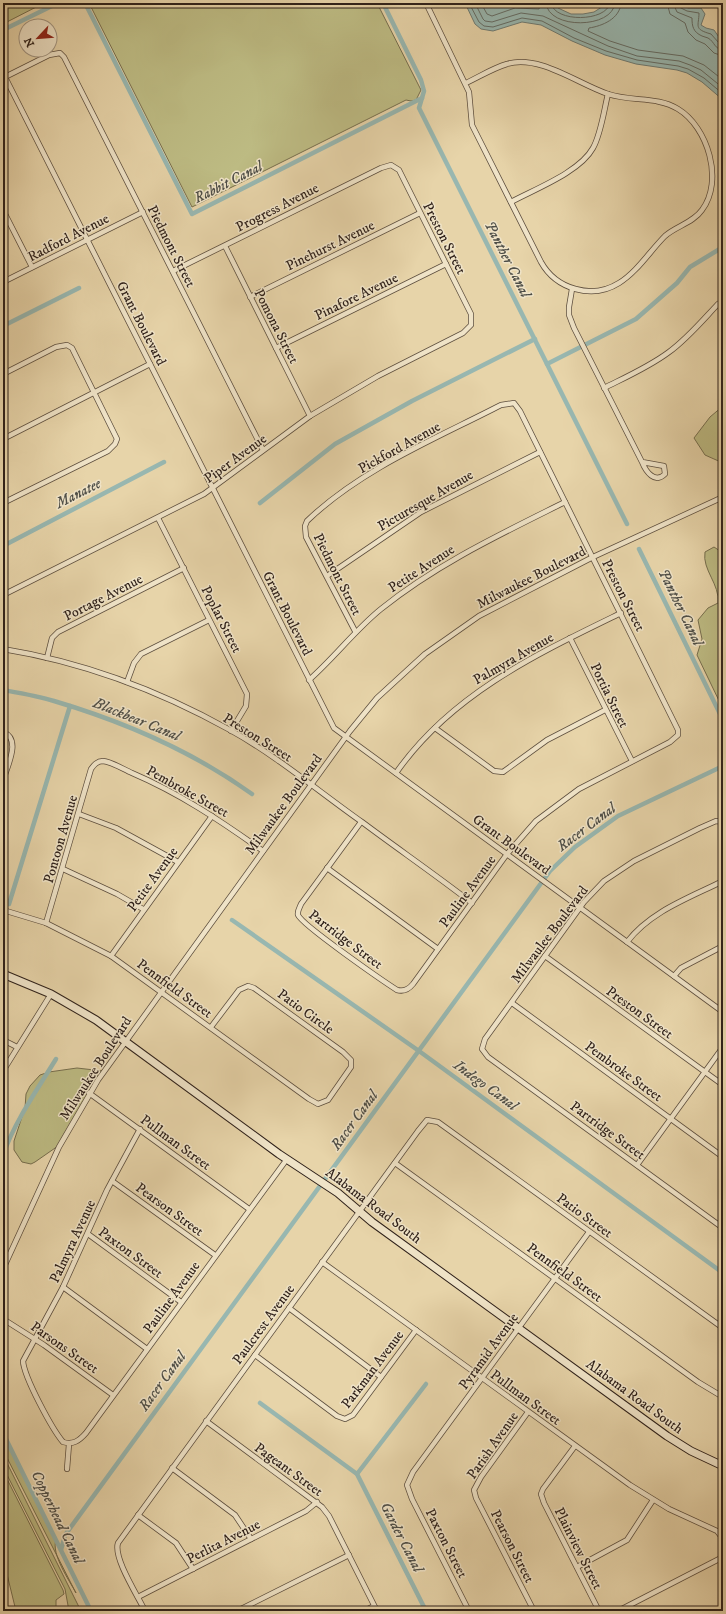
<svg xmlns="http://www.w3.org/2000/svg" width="726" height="1614" font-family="'IM FELL DW Pica',serif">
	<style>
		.green { fill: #bdbb83; stroke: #766e4e }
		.water { fill: #98b7b0; stroke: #6e7b74 }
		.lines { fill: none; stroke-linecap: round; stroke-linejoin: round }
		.shore { stroke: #646c65; stroke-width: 1 }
		.canal { stroke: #98b7b0; stroke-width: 4.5 }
		.street-casing { stroke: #5d4e3e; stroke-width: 6 }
		.secondary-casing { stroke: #2f211a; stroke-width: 9 }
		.street { stroke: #efe3c7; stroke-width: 4.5 }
		.secondary { stroke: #efe3c7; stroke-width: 7 }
		.labels { text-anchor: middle; stroke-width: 3; stroke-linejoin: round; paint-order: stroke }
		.street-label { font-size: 14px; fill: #2f211a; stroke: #efe3c7 }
		.water-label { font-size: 15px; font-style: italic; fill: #4e4e47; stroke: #efe3c7 }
	</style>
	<rect width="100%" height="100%" fill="#e7d4a9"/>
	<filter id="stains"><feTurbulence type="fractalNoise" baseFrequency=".005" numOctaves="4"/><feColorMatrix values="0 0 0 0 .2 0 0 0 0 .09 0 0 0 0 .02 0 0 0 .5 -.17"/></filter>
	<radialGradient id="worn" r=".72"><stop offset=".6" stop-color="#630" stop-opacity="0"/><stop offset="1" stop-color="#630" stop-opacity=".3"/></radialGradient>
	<g class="green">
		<path d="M3,3h41l-41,21z"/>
		<path d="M89,3h288l44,87 -5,10 -5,1 -5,-1 -214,107z"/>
		<path d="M723,406v57l-18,-8 -11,-17 16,-21z"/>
		<path d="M714,547l9,6v156l-26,-54 5,-16 -4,-19 10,-12 10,-5c2,-19 -16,-33 -13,-51z"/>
		<path d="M77,1068l26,3 -45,75 -23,16 -4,2 -9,-2 -8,-12v-9l11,-33 1,-14 4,-8 10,-11 9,-3z"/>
		<path d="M3,1431l53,109c-5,14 13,40 20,53l-73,-143z"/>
		<path d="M3,1455l78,156h-12l-4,-22 -62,-122z"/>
		<path d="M3,1471l60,119 1,4 -8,6v11h-40l-10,-41 -3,-5z"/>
	</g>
	<path class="water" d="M465,3h89l4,5 13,6h12l11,-2 14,-9h72l8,5h13l4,6 -4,11 5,3 8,2 9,13v57l-21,-18 -15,-9 -10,-3 -41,-6 -31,-9 -33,-14 -31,-16 -19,-3 -29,9 -12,-2 -6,-5z"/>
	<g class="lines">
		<g class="shore">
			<path d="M469,3l10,19 5,4 9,1 29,-9 20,3 32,17 32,13 31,9 41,6 10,3 16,9 19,16"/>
			<path d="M475,3l8,16 2,2 7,1 29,-9 22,3 65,30 29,10 42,5 11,4 11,5 22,18"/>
			<path d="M481,3l6,11 5,2 23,-8 24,1 1,-6"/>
			<path d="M546,3c2,27 67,26 69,0"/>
			<path d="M551,3c3,20 56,19 59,0"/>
			<path d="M621,3c-1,16 -19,23 -32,25l-1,3 22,10 28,9 45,6 21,9 19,15"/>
			<path d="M667,3l3,11 15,9 3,9 8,8 9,4 9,9 9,3"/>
			<path d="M673,3l4,9 15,6c0,8 1,14 10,18 2,1 4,1 6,2 7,4 6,11 15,12"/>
			<path d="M678,3l1,4 8,4 12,2c0,13 -6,16 12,21l8,9 4,1"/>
		</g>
		<g class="canal">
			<path d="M85,3l107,211 230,-116"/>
			<path d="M383,3l38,77 3,11 -5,17 208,416"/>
			<path d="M3,30l55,-27"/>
			<path d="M3,326l76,-38"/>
			<path d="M547,364l89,-45 41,-36 13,-16 33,-20"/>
			<path d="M260,503l75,-59 77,-43 123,-62"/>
			<path d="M3,546l161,-84"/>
			<path d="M639,549l84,171"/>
			<path d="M3,690c17,3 35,6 51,11 71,21 138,50 198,93"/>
			<path d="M9,904l61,-198"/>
			<path d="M232,920l187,131 304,222"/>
			<path d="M3,1155c12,-34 34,-65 53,-96"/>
			<path d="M260,1403l97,71 69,137"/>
			<path d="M3,1433l88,178"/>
			<path d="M357,1474l69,-90"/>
			<path d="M61,1550l4,-15 485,-664 25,-24 43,-31 105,-50"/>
		</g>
		<g class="street-casing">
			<g id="street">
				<path d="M426,3l43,89 3,33 3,6 66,131c15,27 51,38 78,21 18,-11 31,-32 46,-47 11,-10 28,-13 37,-26 22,-29 6,-83 -24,-101 -21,-13 -46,-7 -70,-15 -30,-10 -69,-40 -101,-30 -14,4 -28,13 -41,19"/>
				<path d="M5,77l329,651 389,284"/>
				<path d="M3,78l46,-23 11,-2 4,4 199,393"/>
				<path d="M511,202c24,-13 69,-30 82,-54 8,-14 11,-38 15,-54"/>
				<path d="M3,210l29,57"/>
				<path d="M225,246l85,170"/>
				<path d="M3,282l140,-70"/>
				<path d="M572,289l-3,18v8l5,13 68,134 22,4 1,8c-10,10 -19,-2 -23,-12"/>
				<path d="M250,297l170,-84"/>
				<path d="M276,348l170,-84"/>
				<path d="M3,374l53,-27 11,-2 5,3 45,91 -2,5 -7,7 -105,52"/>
				<path d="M604,388c22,-11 45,-21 65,-36 18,-13 33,-31 49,-48l5,-3"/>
				<path d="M3,439l147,-75"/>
				<path d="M158,518l89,176 -1,12 -15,25"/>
				<path d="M327,576l94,-64 119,-60"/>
				<path d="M3,595l201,-101 106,-78 68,-40 85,-43 8,-8v-11l-72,-144 -8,-5 -10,3 -208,103"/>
				<path d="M355,631l-49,-94 -1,-11 2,-5c54,-52 128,-82 194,-116l13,-2 6,8 158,319v5l-8,7 -91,47 -43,32 -29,33 -94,130c-4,5 -9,8 -16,6 -14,-9 -95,-65 -99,-75 -1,-4 2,-8 3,-11l60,-82"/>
				<path d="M570,638l62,123"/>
				<path d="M3,649c80,13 157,42 227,81 47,26 88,61 132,92 36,27 74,53 110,81"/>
				<path d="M47,658l5,-20 6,-6 126,-64"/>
				<path d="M309,680c26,-23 46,-50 72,-71 56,-45 120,-75 184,-107"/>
				<path d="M127,682l7,-19 7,-9 68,-34"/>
				<path d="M435,728l59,43 9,1 44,-32 58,-30"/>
				<path d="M3,732c19,7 4,34 0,49"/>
				<path d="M396,773c55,-79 141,-119 225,-160"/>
				<path d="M79,814l37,14 62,34"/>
				<path d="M723,822l-7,-1 -16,7 -66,33 -30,20 -20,21 -99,137 -3,10 6,8 235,171"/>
				<path d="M327,868l111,81"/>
				<path d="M63,869l54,25 26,15"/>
				<path d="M3,910l43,13 65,33 198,143 9,5 10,-4 23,-33v-7l-8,-8 -89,-64 -6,-2 -9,4 -28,37"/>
				<path d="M46,923l45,-154c3,-4 6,-8 12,-8 9,1 20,8 29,12 47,20 89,48 131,78"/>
				<path d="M627,942c24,-31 62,-44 96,-61"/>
				<path d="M111,956l101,-140"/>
				<path d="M545,956l178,129"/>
				<path d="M674,976l7,-8 42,-22"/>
				<path d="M512,1003l211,154"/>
				<path d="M3,1040l14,7"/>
				<path d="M3,1071l48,-77"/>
				<path d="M89,1093l160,116"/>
				<path d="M140,1129l-33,61 -44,97 -40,74c1,16 29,68 40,81 10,3 16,-1 23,-9l201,-274"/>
				<path d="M395,1163l303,219 25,15"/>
				<path d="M637,1165l86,-118"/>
				<path d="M112,1181l103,74"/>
				<path d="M88,1234l93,68"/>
				<path d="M322,1262l308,223 39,24 48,22 6,8"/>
				<path d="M3,1269l56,-122 39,-67 213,-295 39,-54 27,-33 48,-44 54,-38 114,-59 130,-60"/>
				<path d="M63,1287l84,62"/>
				<path d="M289,1308l92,69"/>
				<path d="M3,1319l41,26 69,50"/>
				<path d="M255,1355l82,61 8,3 8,-4 63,-85"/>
				<path d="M528,1412l-47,65 -7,13 2,8 58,113"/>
				<path d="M206,1421l116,86 7,9 48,95"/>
				<path d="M575,1446l-32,43 -2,5 3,9 55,108"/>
				<path d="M172,1468l63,47 16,24"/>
				<path d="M67,1469l2,-25"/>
				<path d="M138,1515l38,28 17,26"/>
				<path d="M577,1567l50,-27 26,-40"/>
				<path d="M138,1597l168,-86 11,-9"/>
				<path d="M145,1611c-7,-15 -32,-53 -27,-68l300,-412 9,-11 11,2 285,206"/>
				<path d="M237,1611l112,-56"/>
				<path d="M364,1611l10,-5"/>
				<path d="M469,1611l-57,-112 -5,-14 6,-13 176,-240"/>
				<path d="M618,1611l105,-54"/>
			</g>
		</g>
		<g class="secondary-casing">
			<path id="secondary" d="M3,974l48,20 45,26 183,134 59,39 34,29 295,214 24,15 32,15"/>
		</g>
		<use href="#street" class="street"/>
		<use href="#secondary" class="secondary"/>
	</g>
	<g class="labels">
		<g class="street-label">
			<text transform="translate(277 207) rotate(-27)" y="5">Progress Avenue</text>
			<text transform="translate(68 237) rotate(-27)" y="5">Radford Avenue</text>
			<text transform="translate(445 238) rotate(63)" y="5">Preston Street</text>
			<text transform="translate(330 245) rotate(-26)" y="5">Pinehurst Avenue</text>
			<text transform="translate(172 246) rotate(63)" y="5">Piedmont Street</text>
			<text transform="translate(356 296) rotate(-26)" y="5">Pinafore Avenue</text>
			<text transform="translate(142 323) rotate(63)" y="5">Grant Boulevard</text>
			<text transform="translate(277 326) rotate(63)" y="5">Pomona Street</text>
			<text transform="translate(399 447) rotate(-29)" y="5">Pickford Avenue</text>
			<text transform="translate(235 458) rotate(-36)" y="5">Piper Avenue</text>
			<text transform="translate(425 500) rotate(-30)" y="5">Picturesque Avenue</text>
			<text transform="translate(421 568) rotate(-33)" y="5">Petite Avenue</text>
			<text transform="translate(338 574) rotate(63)" y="5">Piedmont Street</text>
			<text transform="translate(531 577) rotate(-27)" y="5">Milwaukee Boulevard</text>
			<text transform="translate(624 595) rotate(63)" y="5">Preston Street</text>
			<text transform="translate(103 597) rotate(-27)" y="5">Portage Avenue</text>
			<text transform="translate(288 613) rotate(63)" y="5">Grant Boulevard</text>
			<text transform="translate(222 619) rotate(63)" y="5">Poplar Street</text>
			<text transform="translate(513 658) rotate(-30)" y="5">Palmyra Avenue</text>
			<text transform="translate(610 695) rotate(64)" y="5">Portia Street</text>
			<text transform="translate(258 737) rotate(32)" y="5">Preston Street</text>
			<text transform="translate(188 791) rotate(29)" y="5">Pembroke Street</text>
			<text transform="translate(283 804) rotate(-54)" y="5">Milwaukee Boulevard</text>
			<text transform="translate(60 839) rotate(-74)" y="5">Pontoon Avenue</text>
			<text transform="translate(512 844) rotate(36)" y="5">Grant Boulevard</text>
			<text transform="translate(152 879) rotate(-54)" y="5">Petite Avenue</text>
			<text transform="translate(467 891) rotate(-54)" y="5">Pauline Avenue</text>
			<text transform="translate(549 934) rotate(-53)" y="5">Milwaulee Boulevard</text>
			<text transform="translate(346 939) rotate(37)" y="5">Partridge Street</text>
			<text transform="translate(175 988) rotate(36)" y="5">Pennfield Street</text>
			<text transform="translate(306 1011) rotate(36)" y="5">Patio Circle</text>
			<text transform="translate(640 1012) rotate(36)" y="5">Preston Street</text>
			<text transform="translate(95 1068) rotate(-57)" y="5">Milwaukee Boulevard</text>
			<text transform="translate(624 1071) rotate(36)" y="5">Pembroke Street</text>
			<text transform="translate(608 1130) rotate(36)" y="5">Partridge Street</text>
			<text transform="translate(176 1142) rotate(36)" y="5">Pullman Street</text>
			<text transform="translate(374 1205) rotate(37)" y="5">Alabama Road South</text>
			<text transform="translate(170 1209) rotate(36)" y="5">Pearson Street</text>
			<text transform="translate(585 1215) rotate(36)" y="5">Patio Street</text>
			<text transform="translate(72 1241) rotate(-65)" y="5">Palmyra Avenue</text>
			<text transform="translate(131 1252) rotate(36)" y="5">Paxton Street</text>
			<text transform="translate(565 1272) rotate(36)" y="5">Pennfield Street</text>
			<text transform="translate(171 1297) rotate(-54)" y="5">Pauline Avenue</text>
			<text transform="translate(263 1324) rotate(-54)" y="5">Paulcrest Avenue</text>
			<text transform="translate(65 1347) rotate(35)" y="5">Parsons Street</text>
			<text transform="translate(488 1351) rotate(-54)" y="5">Pyramid Avenue</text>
			<text transform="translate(372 1369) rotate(-53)" y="5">Parkman Avenue</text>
			<text transform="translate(635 1396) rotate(36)" y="5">Alabama Road South</text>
			<text transform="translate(526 1397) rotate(36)" y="5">Pullman Street</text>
			<text transform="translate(492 1445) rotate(-55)" y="5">Parish Avenue</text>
			<text transform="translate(289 1469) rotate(36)" y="5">Pageant Street</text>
			<text transform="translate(223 1541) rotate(-27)" y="5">Perlita Avenue</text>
			<text transform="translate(447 1543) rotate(63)" y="5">Paxton Street</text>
			<text transform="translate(513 1546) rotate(63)" y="5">Pearson Street</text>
			<text transform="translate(579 1548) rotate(63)" y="5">Plainview Street</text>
		</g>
		<g class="water-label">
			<text transform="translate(228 182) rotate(-27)" y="5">Rabbit Canal</text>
			<text transform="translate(508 259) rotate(63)" y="5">Panther Canal</text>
			<text transform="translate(78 493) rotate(-27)" y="5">Manatee</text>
			<text transform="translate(681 607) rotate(64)" y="5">Panther Canal</text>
			<text transform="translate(137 719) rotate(22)" y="5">Blackbear Canal</text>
			<text transform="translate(586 827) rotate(-37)" y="5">Racer Canal</text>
			<text transform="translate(486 1085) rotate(36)" y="5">Indego Canal</text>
			<text transform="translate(354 1120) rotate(-54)" y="5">Racer Canal</text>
			<text transform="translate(162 1381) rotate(-54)" y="5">Racer Canal</text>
			<text transform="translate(58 1517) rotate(64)" y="5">Copperhead Canal</text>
			<text transform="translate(402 1537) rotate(63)" y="5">Garder Canal</text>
		</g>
	</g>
	<rect width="726" height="1614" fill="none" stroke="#e7d4a9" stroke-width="16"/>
	<rect x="4" y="4" width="718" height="1606" fill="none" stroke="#2f211a" stroke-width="2"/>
	<rect x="8" y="8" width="710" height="1598" fill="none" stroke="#2f211a"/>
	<g transform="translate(38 38) rotate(244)"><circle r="19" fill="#efe3c7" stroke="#a29582"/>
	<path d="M0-3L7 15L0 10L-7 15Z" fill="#8f2418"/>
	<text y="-6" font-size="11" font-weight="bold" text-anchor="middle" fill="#2f211a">N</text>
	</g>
	<rect width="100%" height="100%" filter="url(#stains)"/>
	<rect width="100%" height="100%" fill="url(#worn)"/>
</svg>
